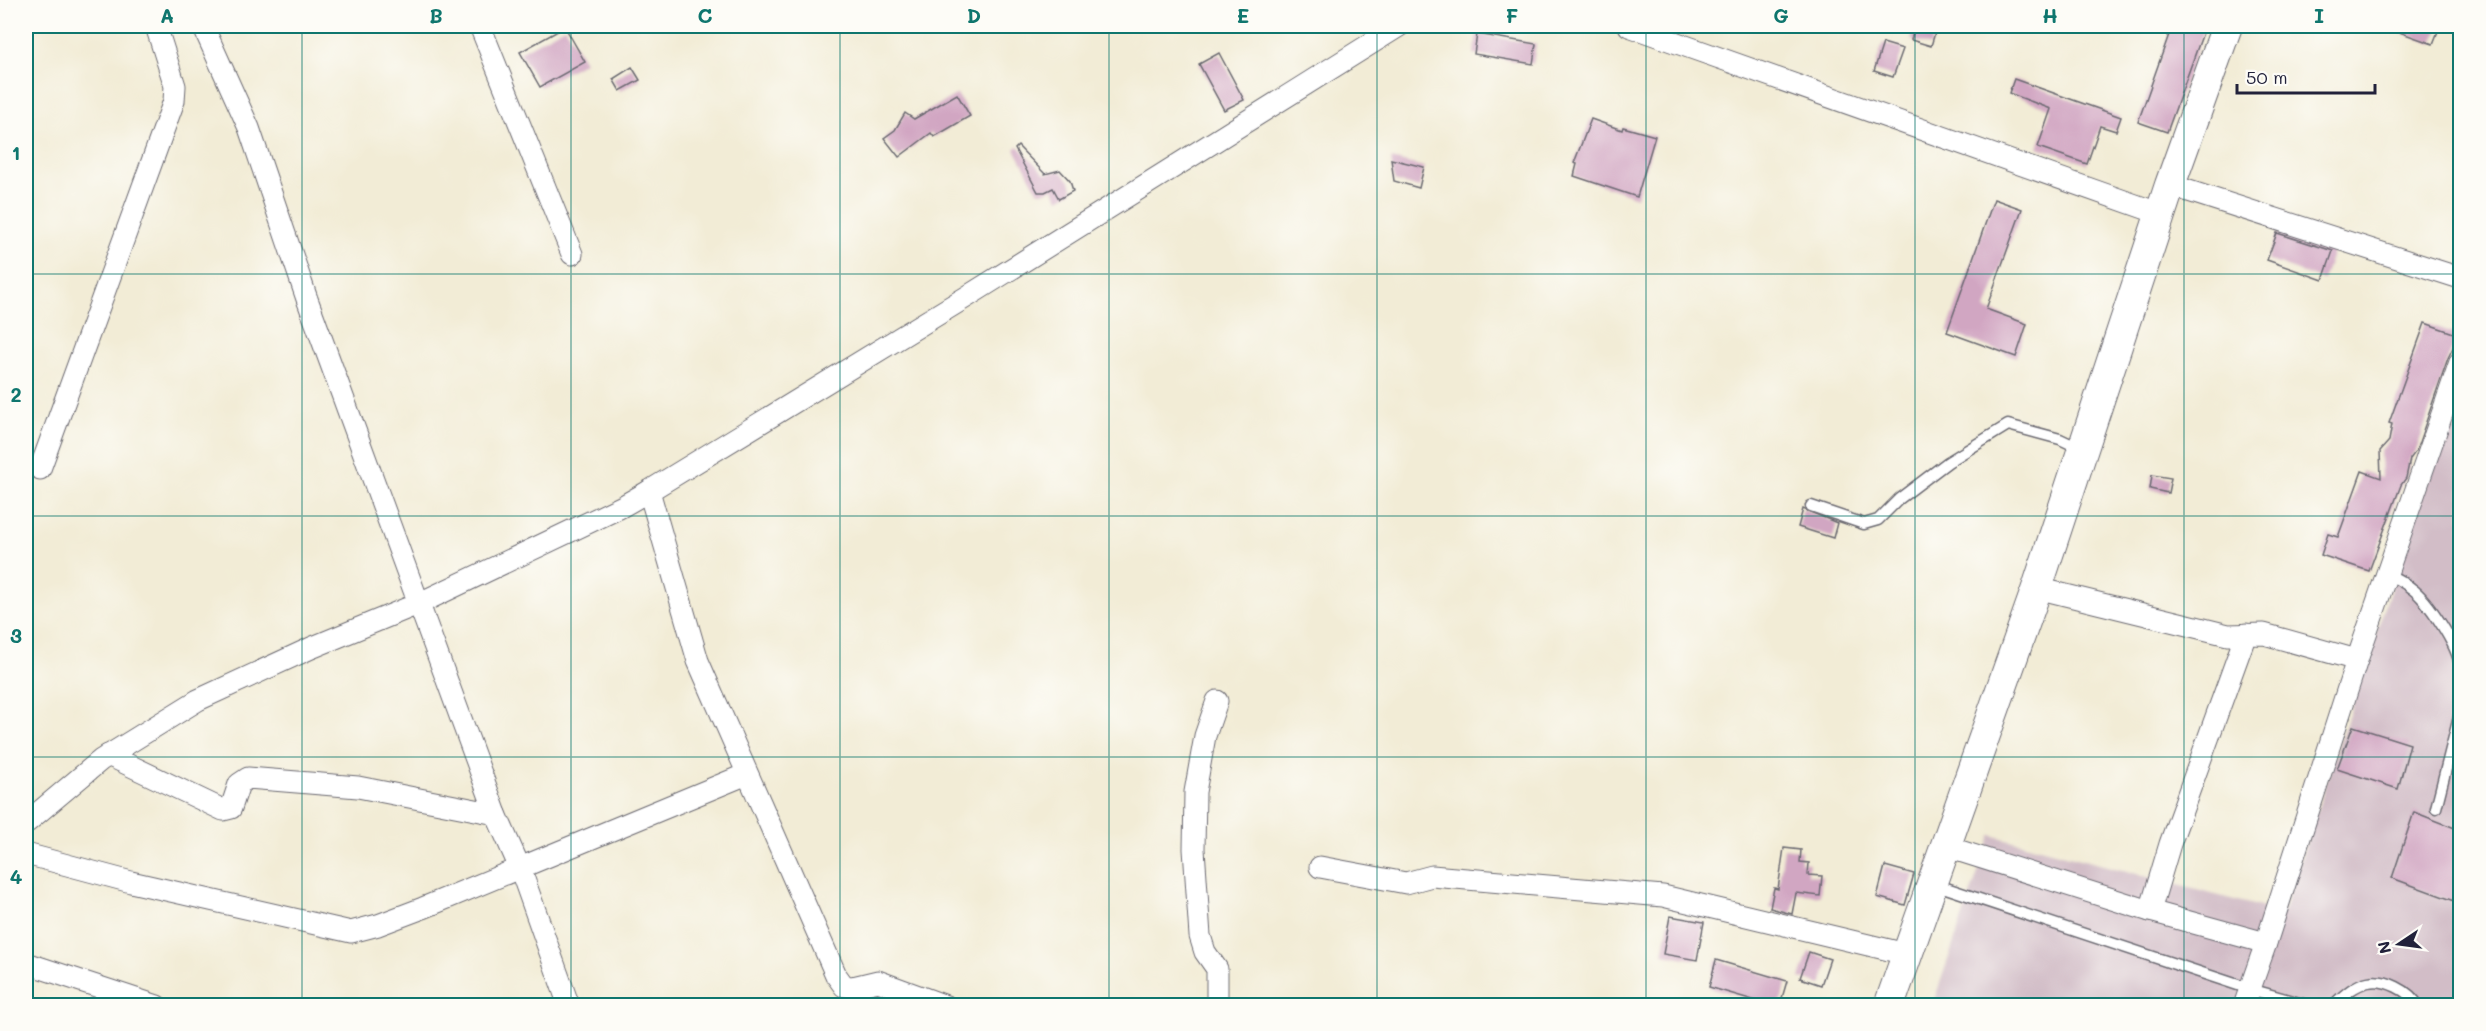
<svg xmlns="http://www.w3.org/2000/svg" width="2486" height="1031" font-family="Mali,sans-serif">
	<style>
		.industrial { fill: #d2bdc7 }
		.building { fill: #d1a6c2 }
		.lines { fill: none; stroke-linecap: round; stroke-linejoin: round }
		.service-casing { stroke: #6b6971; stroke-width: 13 }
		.minor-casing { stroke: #6b6971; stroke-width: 23 }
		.secondary-casing { stroke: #6b6971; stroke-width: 32 }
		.service { stroke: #fff; stroke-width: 10 }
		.minor { stroke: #fff; stroke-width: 21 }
		.secondary { stroke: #fff; stroke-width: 30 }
		.grid { fill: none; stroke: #0f766e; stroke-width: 1.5; stroke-opacity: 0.55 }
		.neatline { fill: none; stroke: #0f766e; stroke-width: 2 }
		.grid-label { font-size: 20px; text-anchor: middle; font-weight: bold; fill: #0f766e }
	</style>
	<rect width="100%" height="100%" fill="#fdfcf7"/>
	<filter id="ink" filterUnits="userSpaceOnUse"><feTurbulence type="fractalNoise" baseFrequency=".0167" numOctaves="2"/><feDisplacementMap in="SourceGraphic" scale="12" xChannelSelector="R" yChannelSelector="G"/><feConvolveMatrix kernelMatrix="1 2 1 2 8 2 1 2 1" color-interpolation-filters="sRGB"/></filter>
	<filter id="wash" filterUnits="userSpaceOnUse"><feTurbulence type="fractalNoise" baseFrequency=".008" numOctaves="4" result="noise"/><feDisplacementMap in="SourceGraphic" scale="24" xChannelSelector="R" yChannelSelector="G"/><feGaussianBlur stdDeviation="1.35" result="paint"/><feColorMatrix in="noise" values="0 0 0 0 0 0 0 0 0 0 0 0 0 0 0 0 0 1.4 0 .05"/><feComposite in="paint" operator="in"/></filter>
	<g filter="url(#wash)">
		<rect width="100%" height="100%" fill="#f2ecd6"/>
		<path class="industrial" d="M2460,381v624l-528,1 59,-171 292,78z"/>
		<g id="blocks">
			<g class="building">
				<path d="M1915,26h22l-6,20 -20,-6z"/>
				<path d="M2172,26h19l13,4 -37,102 -29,-10z"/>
				<path d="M2388,26h52l-7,18 -45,-16z"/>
				<path d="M565,27l20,35 -45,25 -20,-35z"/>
				<path d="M1477,34l59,10 -3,20 -59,-10z"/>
				<path d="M1883,43l20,6 -10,28 -19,-6z"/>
				<path d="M1219,53l25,47 -20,10 -25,-46z"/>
				<path d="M632,67l8,13 -20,11 -7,-12z"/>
				<path d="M2014,79l107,38 -5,14 -16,-5 -13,38 -49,-17 13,-38 -42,-16z"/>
				<path d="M957,94l13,22 -36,21 -3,-4 -32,24 -15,-19 11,-8 10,-17 9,6z"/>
				<path d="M1591,119l31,11 1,-3 32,9 -18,61 -63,-21 3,-12 -3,-1z"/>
				<path d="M1018,146l27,28 15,-4 10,11 3,10 -14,8 -6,-11 -8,4h-7l-23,-43z"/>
				<path d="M1391,159l33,8 -5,21 -25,-7z"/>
				<path d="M1994,199l28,10 -36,100 41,15 -11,33 -69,-25z"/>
				<path d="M2277,233l56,18 -10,29 -56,-20z"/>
				<path d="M2425,323l34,12 -11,23 -32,93 -6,8 -4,19 -5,7 -32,86 -48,-16 7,-21 10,3 24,-66 19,7 -1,-27 9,-10 3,-17 -3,-1z"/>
				<path d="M2152,475l19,3 -3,15 -18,-4z"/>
				<path d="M1803,509l34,14 -4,15 -35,-11z"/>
				<path d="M2353,726l57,18 -12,45 -61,-20z"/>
				<path d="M2414,812l46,18v73l-68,-25z"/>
				<path d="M1784,848l17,2 -1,12 9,1 -1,12 14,1 -2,20 -24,-3 -4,21 -22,-6 4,-20 4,1z"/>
				<path d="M1885,866l29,8 -9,31 -28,-8z"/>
				<path d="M1670,916l34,6 -7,38 -34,-6z"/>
				<path d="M1809,952l21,7 -9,26 -21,-7z"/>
				<path d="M1716,960l71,21 -7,24h-10l-61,-18z"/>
			</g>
		</g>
	</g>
	<g filter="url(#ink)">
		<use href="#blocks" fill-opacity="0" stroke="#6b6971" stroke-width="1.5"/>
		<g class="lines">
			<g class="service-casing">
				<g id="service">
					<path d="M1811,506l53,18 14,-4 21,-21 49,-37 60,-37 52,14 21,10"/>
					<path d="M2387,574c8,4 17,8 24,14 17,12 47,58 49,78"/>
					<path d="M2436,808l24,-95"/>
					<path d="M1934,884l316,105 60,17"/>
					<path d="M2332,1006c11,-10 22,-21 36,-24 17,-4 42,9 50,24"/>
				</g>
			</g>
			<g class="minor-casing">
				<g id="minor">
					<path d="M203,26l46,102 58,171 189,515 24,54 49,138"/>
					<path d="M480,26l92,228"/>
					<path d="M1629,26l532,188"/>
					<path d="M2170,185l290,93"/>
					<path d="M40,469l134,-368 1,-15 -19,-60"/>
					<path d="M649,491l319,-195 431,-270"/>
					<path d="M2037,588l191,47 36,-1 93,26"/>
					<path d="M1217,701l-12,35 -10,56 -1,57 6,87 5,16 12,17v37"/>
					<path d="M108,755l115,55 8,-2 8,-24 9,-6 110,9 138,27"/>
					<path d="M26,823l75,-63 97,-60 113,-52 109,-45 201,-96 28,-16 49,170 138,314 8,11 9,1 25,-6 68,25"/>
					<path d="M1944,846l206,65 116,32 91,-283 103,-298"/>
					<path d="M26,854l105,28 220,50 27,-7 45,-17 324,-134"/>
					<path d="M1320,867l86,16 26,-7 231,20 243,58"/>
					<path d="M2150,911l20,-67 76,-210"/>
					<path d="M26,963l131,43"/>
					<path d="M2244,1006l22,-63"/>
				</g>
			</g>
			<g class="secondary-casing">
				<path id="secondary" d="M1889,1006l148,-418 133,-403 57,-159"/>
			</g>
			<use href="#service" class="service"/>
			<use href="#minor" class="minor"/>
			<use href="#secondary" class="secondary"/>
		</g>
	</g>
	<path class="grid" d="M302,26v980M571,26v980M840,26v980M1109,26v980M1377,26v980M1646,26v980M1915,26v980M2184,26v980M26,274h2434M26,516h2434M26,757h2434"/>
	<rect width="2486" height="1031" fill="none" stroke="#fdfcf7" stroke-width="66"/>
	<g transform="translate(2399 944) rotate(257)" stroke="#fdfcf7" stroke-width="4.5" paint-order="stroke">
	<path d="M0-4.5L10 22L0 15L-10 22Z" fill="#22223b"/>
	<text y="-9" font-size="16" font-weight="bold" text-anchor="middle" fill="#22223b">N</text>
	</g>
	<path d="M2237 84v9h138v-9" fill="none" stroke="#22223b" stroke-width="3"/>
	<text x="2246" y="84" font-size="18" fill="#22223b" stroke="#fdfcf7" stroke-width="4.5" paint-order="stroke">50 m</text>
	<rect x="33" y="33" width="2420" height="965" class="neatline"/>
	<g class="grid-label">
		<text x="167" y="23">A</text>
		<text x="436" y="23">B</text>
		<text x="705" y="23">C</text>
		<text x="974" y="23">D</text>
		<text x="1243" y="23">E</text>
		<text x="1512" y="23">F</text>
		<text x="1781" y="23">G</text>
		<text x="2050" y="23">H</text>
		<text x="2319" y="23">I</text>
		<text x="16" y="160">1</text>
		<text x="16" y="402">2</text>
		<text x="16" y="643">3</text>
		<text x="16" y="884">4</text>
	</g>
</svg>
